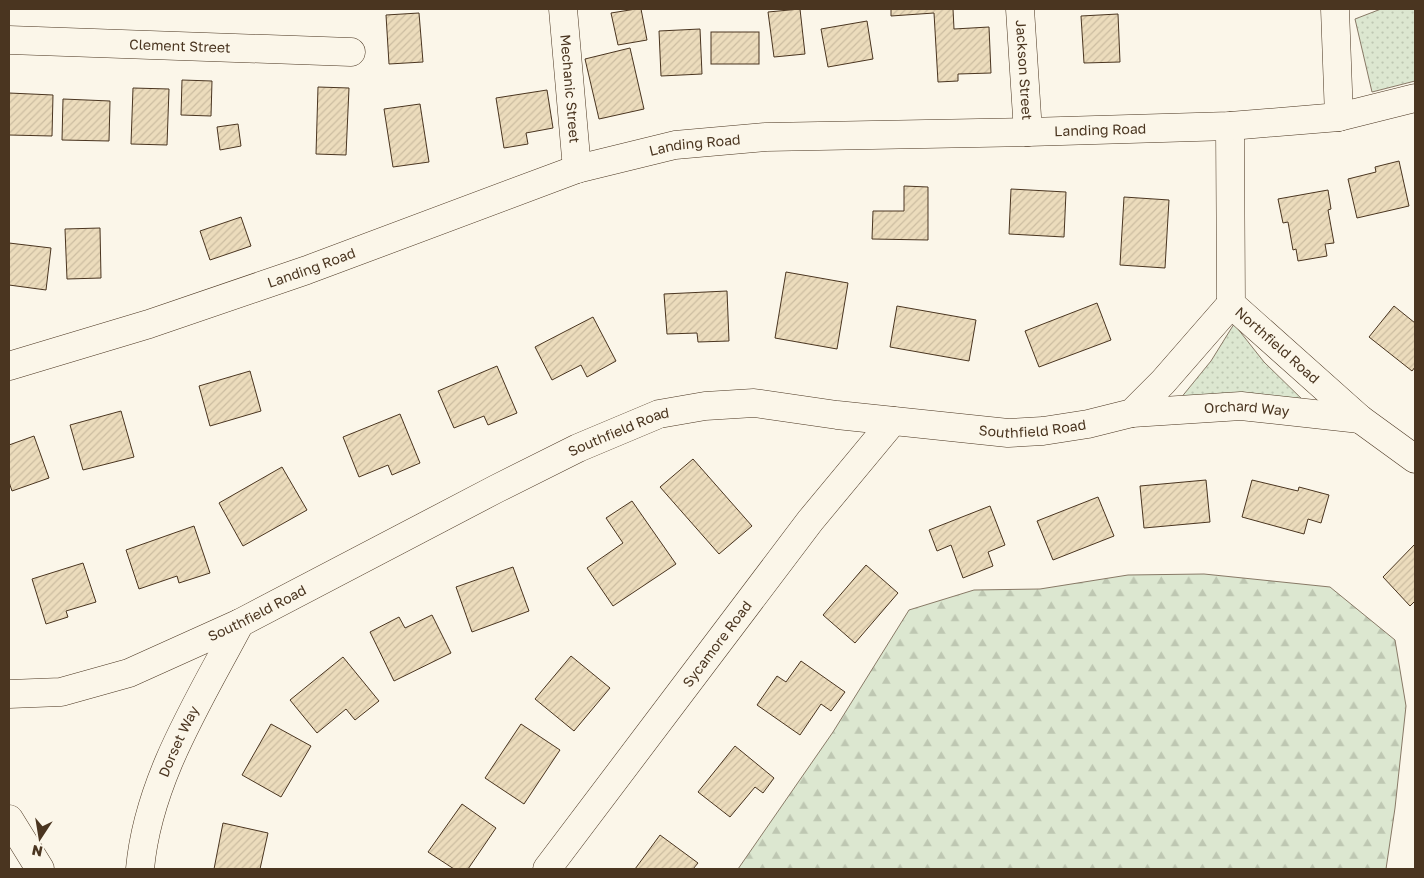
<svg xmlns="http://www.w3.org/2000/svg" width="1424" height="878" font-family="'Golos Text',sans-serif">
	<style>
		.green { fill: url(#green-dots); stroke: #887966 }
		.forest { fill: url(#forest-firs); stroke: #887966 }
		.building { fill: url(#building-hatch); stroke: #4a3520 }
		.lines { fill: none; stroke-linecap: round; stroke-linejoin: round }
		.minor-casing { stroke: #4a3520; stroke-width: 29 }
		.minor { stroke: #fbf6e9; stroke-width: 28 }
		.labels { text-anchor: middle; stroke-width: 4; stroke-linejoin: round; paint-order: stroke }
		.street-label { font-size: 14px; fill: #4a3520; stroke: #fbf6e9 }
	</style>
	<defs>
		<pattern id="green-dots" width="8" height="8" patternUnits="userSpaceOnUse" patternTransform="scale(1.25)"><rect width="8" height="8" fill="#dce7d0"/><path d="M2 2h.1M6 6h.1" fill="none" stroke="#bec7b2" stroke-width="1.8" stroke-linecap="round"/></pattern>
		<pattern id="forest-firs" width="22" height="20" patternUnits="userSpaceOnUse" patternTransform="scale(1.25)"><rect width="22" height="20" fill="#dce7d0"/><path d="M5 1l3.5 6h-7zM16 11l3.5 6h-7z" fill="#bec7b2"/></pattern>
		<pattern id="building-hatch" width="6" height="6" patternUnits="userSpaceOnUse" patternTransform="scale(1.25)"><rect width="6" height="6" fill="#ecdcbc"/><path d="M-1 1l2-2M0 6l6-6M5 7l2-2" fill="none" stroke="#ccbda1"/></pattern>
	</defs>
	<rect width="100%" height="100%" fill="#fbf6e9"/>
	<g class="green">
		<path d="M1381,9h34v72l-43,11 -17,-73z"/>
		<path d="M1234,324l30,38 42,41 -126,-4 31,-38z"/>
	</g>
	<path class="forest" d="M1204,574l126,13 65,53 11,66 -11,102 -9,61h-648l95,-137 76,-122 65,-20 66,-1 88,-14z"/>
	<g class="building">
		<path d="M636,9h5l6,31 -29,5 -7,-32z"/>
		<path d="M800,9l5,45 -31,3 -6,-45z"/>
		<path d="M891,9h62l1,20 35,-2 2,46 -33,1v7l-20,1 -4,-69 -43,3z"/>
		<path d="M419,13l4,49 -34,2 -3,-49z"/>
		<path d="M1118,14l2,48 -36,1 -3,-47z"/>
		<path d="M867,21l6,38 -45,8 -7,-38z"/>
		<path d="M700,29l2,45 -41,2 -2,-45z"/>
		<rect x="711" y="32" width="48" height="32"/>
		<path d="M630,48l14,61 -45,10 -14,-60z"/>
		<path d="M182,80l30,1 -1,35 -30,-1z"/>
		<path d="M318,87l31,1 -3,67 -30,-1z"/>
		<path d="M133,88l36,1 -2,56 -36,-1z"/>
		<path d="M547,90l6,38 -27,5 2,11 -24,4 -8,-50z"/>
		<path d="M9,93l44,2 -1,41 -43,-1z"/>
		<path d="M63,99l47,2 -1,40 -47,-1z"/>
		<path d="M420,104l9,58 -36,5 -9,-58z"/>
		<path d="M238,124l3,22 -21,4 -3,-23z"/>
		<path d="M1399,161l10,45 -52,12 -9,-39 28,-7 -1,-5z"/>
		<path d="M904,186l24,1v53l-56,-1 1,-28h31z"/>
		<path d="M1011,189l55,3 -2,45 -55,-3z"/>
		<path d="M1328,190l3,19 -3,1 6,33 -9,1 2,12 -29,5 -2,-12 -3,1 -5,-28 -5,1 -5,-24z"/>
		<path d="M1124,197l45,3 -4,68 -45,-3z"/>
		<path d="M241,217l10,29 -41,14 -10,-29z"/>
		<path d="M100,228l1,50 -34,1 -2,-50z"/>
		<path d="M9,243l42,5 -5,42 -37,-5z"/>
		<path d="M786,272l62,11 -11,66 -62,-11z"/>
		<path d="M727,291l2,50 -31,1 -1,-9 -30,1 -3,-40z"/>
		<path d="M1097,303l14,37 -72,27 -14,-36z"/>
		<path d="M897,306l79,14 -7,41 -79,-14z"/>
		<path d="M1394,306l21,17v44l-3,4 -43,-34z"/>
		<path d="M593,317l23,44 -29,16 -6,-12 -29,15 -17,-33z"/>
		<path d="M497,366l20,47 -29,12 -4,-9 -30,12 -16,-37z"/>
		<path d="M250,371l11,40 -51,15 -11,-40z"/>
		<path d="M121,411l13,46 -51,13 -13,-45z"/>
		<path d="M400,414l20,49 -28,12 -4,-10 -29,12 -16,-40z"/>
		<path d="M34,436l15,42 -37,13 -3,-9v-37z"/>
		<path d="M693,459l59,67 -33,28 -59,-67z"/>
		<path d="M282,467l25,43 -64,36 -24,-43z"/>
		<path d="M1206,480l4,42 -66,6 -4,-42z"/>
		<path d="M1252,480l46,11 1,-4 30,8 -8,28 -13,-4 -4,15 -62,-17z"/>
		<path d="M1098,497l16,39 -61,24 -16,-39z"/>
		<path d="M632,501l44,63 -63,42 -26,-38 36,-25 -17,-25z"/>
		<path d="M990,506l15,39 -17,7 5,14 -30,12 -12,-33 -14,6 -8,-21z"/>
		<path d="M194,526l16,47 -31,10 -2,-7 -38,13 -13,-39z"/>
		<path d="M1415,544v57l-5,5 -27,-29z"/>
		<path d="M83,563l13,39 -30,9 2,6 -22,7 -14,-45z"/>
		<path d="M866,565l32,28 -43,50 -32,-28z"/>
		<path d="M513,567l16,44 -57,21 -16,-45z"/>
		<path d="M432,615l19,38 -57,28 -24,-49 29,-15 6,11z"/>
		<path d="M571,656l39,32 -36,43 -39,-32z"/>
		<path d="M343,657l36,44 -24,19 -9,-11 -29,24 -27,-33z"/>
		<path d="M801,661l44,31 -14,19 -10,-7 -21,31 -43,-30 20,-29 9,6z"/>
		<path d="M271,724l40,22 -30,51 -39,-22z"/>
		<path d="M521,724l39,26 -36,54 -39,-26z"/>
		<path d="M735,746l39,32 -11,15 -8,-6 -25,30 -32,-25z"/>
		<path d="M462,804l34,24 -28,41h-14l-26,-17z"/>
		<path d="M223,823l45,10 -8,36h-46z"/>
		<path d="M660,835l38,28 -5,6h-58z"/>
	</g>
	<g class="lines">
		<g class="minor-casing">
			<g id="minor">
				<path id="s1" d="M563,9l14,160"/>
				<path id="s2" d="M1020,9l8,123"/>
				<path d="M1335,9l4,108"/>
				<path id="s3" d="M9,40l342,12"/>
				<path id="s4" d="M1230,126l1,178 129,115 55,40"/>
				<path id="s5" d="M9,366l140,-42 158,-54 270,-101 98,-24 91,-8 262,-5 202,-6 109,-9 76,-19"/>
				<path id="s6" d="M1132,413l109,-7 119,13"/>
				<path id="s7" d="M9,694l52,-2 68,-19 111,-50 256,-134 82,-41 81,-34 46,-8 49,-3 83,12 171,18 35,-2 45,-7 44,-11 31,-31 68,-78"/>
				<path d="M9,819l31,50"/>
				<path id="s8" d="M140,869c8,-89 59,-168 100,-246"/>
				<path id="s9" d="M547,869l263,-348 83,-100"/>
			</g>
		</g>
		<use href="#minor" class="minor"/>
	</g>
	<g class="labels">
		<g class="street-label">
			<text dy="5" stroke="none"><textPath href="#s3" startOffset="171">Clement Street</textPath></text>
			<text dy="5" stroke="none"><textPath href="#s2" startOffset="61">Jackson Street</textPath></text>
			<text dy="5" stroke="none"><textPath href="#s1" startOffset="80">Mechanic Street</textPath></text>
			<text dy="5" stroke="none"><textPath href="#s5" startOffset="1128">Landing Road</textPath></text>
			<text dy="5" stroke="none"><textPath href="#s5" startOffset="722">Landing Road</textPath></text>
			<text dy="5" stroke="none"><textPath href="#s5" startOffset="318">Landing Road</textPath></text>
			<text dy="5" stroke="none"><textPath href="#s4" startOffset="240">Northfield Road</textPath></text>
			<text dy="5" stroke="none"><textPath href="#s6" startOffset="115">Orchard Way</textPath></text>
			<text dy="5" stroke="none"><textPath href="#s7" startOffset="1089">Southfield Road</textPath></text>
			<text dy="5" stroke="none"><textPath href="#s7" startOffset="669">Southfield Road</textPath></text>
			<text dy="5" stroke="none"><textPath href="#s7" startOffset="264">Southfield Road</textPath></text>
			<text dy="5" stroke="none"><textPath href="#s9" startOffset="282">Sycamore Road</textPath></text>
			<text dy="5" stroke="none"><textPath href="#s8" startOffset="134">Dorset Way</textPath></text>
		</g>
	</g>
	<rect width="1424" height="878" fill="none" stroke="#4a3520" stroke-width="20"/>
	<g transform="translate(40 838) rotate(192)" stroke="#fbf6e9" stroke-width="4" paint-order="stroke">
	<path d="M0-4L9 19L0 12L-9 19Z" fill="#4a3520"/>
	<text y="-8" font-size="14" font-weight="bold" text-anchor="middle" fill="#4a3520">N</text>
	</g>
</svg>
